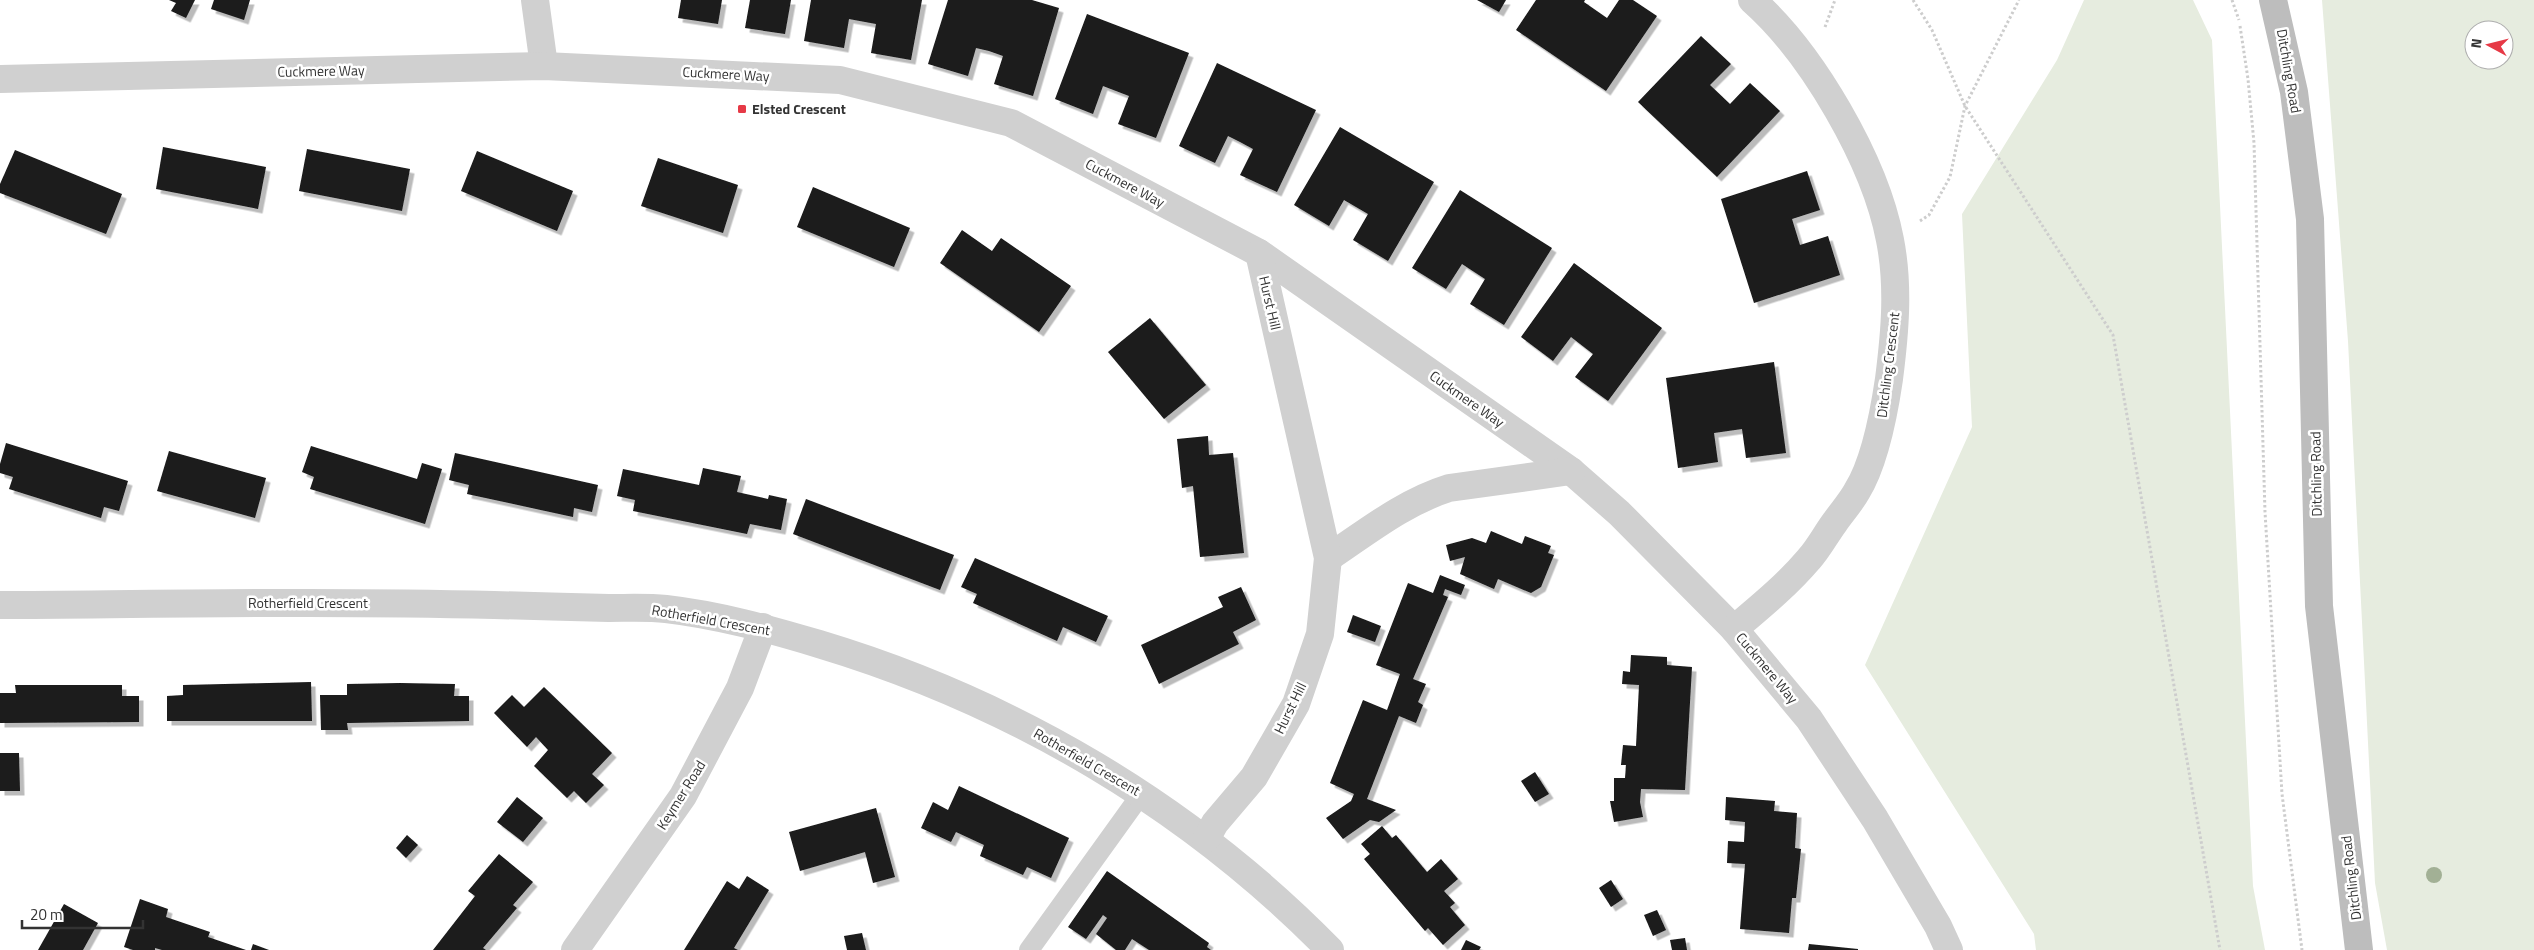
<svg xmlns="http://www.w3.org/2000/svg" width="2534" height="950" font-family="'Titillium Web',sans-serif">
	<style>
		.green { fill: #e6ecdf; fill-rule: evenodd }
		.building { fill: #1a1a1a; filter: url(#shadow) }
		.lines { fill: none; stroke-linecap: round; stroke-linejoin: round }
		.path { stroke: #cdcdcd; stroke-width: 3; stroke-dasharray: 2.5 2.5; stroke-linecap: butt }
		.lane { stroke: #d0d0d0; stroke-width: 20 }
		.street { stroke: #d0d0d0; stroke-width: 28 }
		.secondary { stroke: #bdbdbd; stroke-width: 28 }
		.tree { fill: #a2b095 }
		.poi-dot { fill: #e63946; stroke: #fff; stroke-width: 2 }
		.labels { text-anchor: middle; stroke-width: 5; stroke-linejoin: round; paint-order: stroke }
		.street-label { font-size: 14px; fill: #333; stroke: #fff }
		.poi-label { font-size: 14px; font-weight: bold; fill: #333; stroke: #fff; text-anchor: start }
	</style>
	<defs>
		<filter id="shadow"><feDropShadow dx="4.5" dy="4.5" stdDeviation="0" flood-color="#0004"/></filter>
	</defs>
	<rect width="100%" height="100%" fill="#fff"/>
	<g class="green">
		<path d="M2084,0h109l19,40 41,846 12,64h-229l-2,-16 -169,-269 107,-238 -10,-213 95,-154z"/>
		<path d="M2322,0h212v950h-147l-12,-67 -27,-542zM2474,30h30v30h-30z"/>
	</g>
	<g class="building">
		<path d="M169,0h26l-9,18 -15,-7 5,-8z"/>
		<path d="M214,0h36l-6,20 -33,-11z"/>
		<path d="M681,0h41l-4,24 -40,-6z"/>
		<path d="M750,0h41l-6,34 -40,-6z"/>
		<path d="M811,0h111l-11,60 -40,-7 5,-29 -27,-5 -5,29 -40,-7z"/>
		<path d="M948,0h84l27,8 -26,88 -39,-12 9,-28 -14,-5 -13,-3 -8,28 -40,-12z"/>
		<path d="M1477,0h29l-7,12z"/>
		<path d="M1536,0h49l-1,2 23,16 12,-18h14l24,16 -51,75 -90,-61z"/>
		<path d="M1087,14l102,39 -33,85 -38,-14 11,-28 -26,-10 -10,28 -38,-15z"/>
		<path d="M1701,36l30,28 -21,21 20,19 20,-21 30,28 -63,66 -79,-75z"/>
		<path d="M1217,63l99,47 -39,82 -37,-17 13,-26 -13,-7 -12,-6 -13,27 -36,-17z"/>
		<path d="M1340,127l94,55 -46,79 -35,-21 15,-26 -24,-14 -15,26 -35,-21z"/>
		<path d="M163,147l103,20 -8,42 -102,-20z"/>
		<path d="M307,149l103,20 -8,42 -103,-20z"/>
		<path d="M15,150l107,44 -16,40 -106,-41v-9z"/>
		<path d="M477,151l96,40 -16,40 -96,-40z"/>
		<path d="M658,158l80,27 -15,48 -82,-27z"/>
		<path d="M1807,171l13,39 -28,9 8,26 28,-9 12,39 -86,28 -33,-104z"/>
		<path d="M813,187l97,41 -16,39 -97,-40z"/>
		<path d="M1460,190l92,58 -48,77 -34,-21 15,-25 -23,-15 -16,25 -34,-21z"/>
		<path d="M962,230l30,21 9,-13 70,48 -32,46 -99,-69z"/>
		<path d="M1574,263l88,65 -54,73 -33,-24 18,-23 -22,-17 -18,24 -32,-24z"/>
		<path d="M1150,318l56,67 -42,34 -56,-67z"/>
		<path d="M1774,362l12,91 -40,5 -4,-29 -28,4 4,29 -40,6 -12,-90z"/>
		<path d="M1208,436l1,19 24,-2 11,100 -44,4 -7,-71 -11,2 -5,-49z"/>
		<path d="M6,443l122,38 -9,30 -15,-4 -3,11 -92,-29 4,-12 -13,-4v-9z"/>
		<path d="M311,446l106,33 5,-16 20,6 -17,55 -115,-35 4,-12 -12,-5z"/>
		<path d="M169,451l97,27 -11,40 -98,-27z"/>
		<path d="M455,453l143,32 -6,27 -18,-4 -1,9 -106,-23 2,-9 -20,-5z"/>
		<path d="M703,468l38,8 -4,16 31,7 1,-4 18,4 -6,31 -31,-6 -3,10 -114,-23 2,-11 -18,-4 6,-27 76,16z"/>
		<path d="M806,499l148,56 -14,35 -147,-56z"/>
		<path d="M1491,531l31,13 3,-8 26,10 -3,7 6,2 -13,32 -10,6 -33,-14 -4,10 -34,-15 5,-17 -15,4 -4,-16 26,-7 14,5z"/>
		<path d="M975,558l133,58 -12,26 -33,-15 -6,14 -84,-38 4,-9 -16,-7z"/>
		<path d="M1440,575l25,10 -4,10 -16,-6 -2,6 5,2 -35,82 13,5 -8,18 5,3 -7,18 -17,-7 -32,83 29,11 -17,12 -9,-2 -27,19 -17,-21 25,-17 3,-7 -24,-11 33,-83 24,10 13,-36 -24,-9 32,-82 25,10z"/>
		<path d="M1241,587l15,33 -23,12 6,12 -80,40 -18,-39 82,-38 -5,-10z"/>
		<path d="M1353,615l28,11 -6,16 -28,-10z"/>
		<path d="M1631,655l36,2v8l25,2 -7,123 -44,-1 -1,13 3,15 -29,5 -4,-21h4v-23h11l1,-13h-5l2,-20 13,1 3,-61 -17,-1 1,-13 7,1z"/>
		<path d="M311,682l1,39h-145v-25l16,-1v-10z"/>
		<path d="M400,683l55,1 -1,12h15v25l-122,2 1,7h-27l-1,-35h27v-11z"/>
		<path d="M15,685h107v11h17v26l-139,1v-30h16z"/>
		<path d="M544,687l68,66 -20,21 12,11 -18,18 -12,-12 -7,7 -33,-32 14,-16 -12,-13 -9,10 -33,-34 18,-18 12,12z"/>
		<path d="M0,753h19l1,38h-20z"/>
		<path d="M1535,772l14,22 -14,8 -14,-21z"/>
		<path d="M959,786l110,52 -18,40 -24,-11 -4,8 -43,-19 4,-11 -28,-13 -5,10 -30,-14 12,-26 15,8z"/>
		<path d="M517,797l26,21 -20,24 -26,-20z"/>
		<path d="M1726,797l49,4 -1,10 23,2 -2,35 6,1 -5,49h-4l-3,35 -49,-4 5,-65 -18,-1 1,-22 16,1 1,-20 -20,-2z"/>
		<path d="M876,808l19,69 -22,6 -8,-31 -65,19 -11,-39z"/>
		<path d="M1382,826l10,12 4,-3 31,37 14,-13 17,20 -14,12 11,12 -5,4 15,18 -22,20 -15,-17 -3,3 -61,-72 6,-5 -9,-10z"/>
		<path d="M407,835l11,10 -12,13 -10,-10z"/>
		<path d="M499,854l34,28 -20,23 4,3 -34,40 3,2h-53l42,-54 -7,-5z"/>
		<path d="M1107,871l102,72 -2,4 4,3h-62l-17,-11 -7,11h-9l-20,-16 11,-16 -4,-3 -17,24 -18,-12z"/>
		<path d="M747,876l22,14 -35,58 4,2h-54l43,-69 12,8z"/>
		<path d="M1611,880l12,19 -12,8 -12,-19z"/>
		<path d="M140,899l28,10 -2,8 44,15 -2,5 38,13h-84l-7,-2v2h-22l-9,-3z"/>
		<path d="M64,904l34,19 -15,27h-45z"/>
		<path d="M1657,910l9,20 -13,6 -9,-21z"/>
		<path d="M862,933l4,17h-19l-3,-14z"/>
		<path d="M1685,938l2,12h-15l-2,-10z"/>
		<path d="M1466,940l15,7 -2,3h-18z"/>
		<path d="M253,944l16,6h-18z"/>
		<path d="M1809,944l49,5v1h-50z"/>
	</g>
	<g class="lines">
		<g class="path">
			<path d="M1913,0l19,30 33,76 148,229 107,615"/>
			<path d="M2232,0l7,20"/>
			<path d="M2240,26l8,53 6,64 11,369 17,282 20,156"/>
			<path d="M1825,27l10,-27"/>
			<path d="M1920,221l9,-6 21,-38 15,-71 54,-106"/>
		</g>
		<path class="lane" d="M1029,950l113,-157"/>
		<g class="street">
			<path d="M535,0l9,66"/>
			<path d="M0,79l544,-13 296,14 171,43 248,130 312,218 48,42 115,116 75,90 66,100 63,107 11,24"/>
			<path d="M1328,558c39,-26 76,-56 121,-70l122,-17"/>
			<path d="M0,605c165,-1 330,-4 494,0 38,1 77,2 115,3 19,0 38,-1 57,1 52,6 103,20 153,35 193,58 370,162 511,306"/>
			<path d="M1734,629c26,-22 53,-44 75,-70 10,-11 17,-25 26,-37 7,-10 16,-20 22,-31 18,-29 27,-78 32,-112 6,-47 10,-93 1,-139 -15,-79 -78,-187 -138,-240"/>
			<path d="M1206,839l9,-16 39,-46 42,-73 24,-70 8,-76 -69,-305"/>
			<path d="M575,950l108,-154 57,-108 23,-61"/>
		</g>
		<path class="secondary" d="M2273,0l21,92 16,127 9,387 40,344"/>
	</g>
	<circle class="tree" cx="2434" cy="875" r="8"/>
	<rect class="poi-dot" x="737" y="104" width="10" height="10" rx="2.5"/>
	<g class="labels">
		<g class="street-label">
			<text transform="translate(321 71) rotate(-1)" y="5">Cuckmere Way</text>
			<text transform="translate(2289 71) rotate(80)" y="5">Ditchling Road</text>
			<text transform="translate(726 74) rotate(3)" y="5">Cuckmere Way</text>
			<text transform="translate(1125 183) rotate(28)" y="5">Cuckmere Way</text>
			<text transform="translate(1270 303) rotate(77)" y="5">Hurst Hill</text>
			<text transform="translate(1888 365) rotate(-83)" y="5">Ditchling Crescent</text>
			<text transform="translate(1467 399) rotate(35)" y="5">Cuckmere Way</text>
			<text transform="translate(2316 474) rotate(-91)" y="5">Ditchling Road</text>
			<text x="308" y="608">Rotherfield Crescent</text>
			<text transform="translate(711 620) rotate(10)" y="5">Rotherfield Crescent</text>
			<text transform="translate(1767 668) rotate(50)" y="5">Cuckmere Way</text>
			<text transform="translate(1290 708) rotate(-64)" y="5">Hurst Hill</text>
			<text transform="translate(1087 762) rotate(30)" y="5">Rotherfield Crescent</text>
			<text transform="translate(681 795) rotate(-58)" y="5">Keymer Road</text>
			<text transform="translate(2351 878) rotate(-97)" y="5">Ditchling Road</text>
		</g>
		<g class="poi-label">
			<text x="752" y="114">Elsted Crescent</text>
		</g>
	</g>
	<g transform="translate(2489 45) rotate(277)"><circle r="24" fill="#ffffff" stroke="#adadad"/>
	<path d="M0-4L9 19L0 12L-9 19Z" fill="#e63946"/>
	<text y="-8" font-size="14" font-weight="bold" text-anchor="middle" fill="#333333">N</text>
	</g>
	<path d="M22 920v8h121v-8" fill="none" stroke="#333333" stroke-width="2.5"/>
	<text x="30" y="920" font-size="15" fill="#333333" stroke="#ffffff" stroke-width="4" paint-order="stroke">20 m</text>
</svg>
